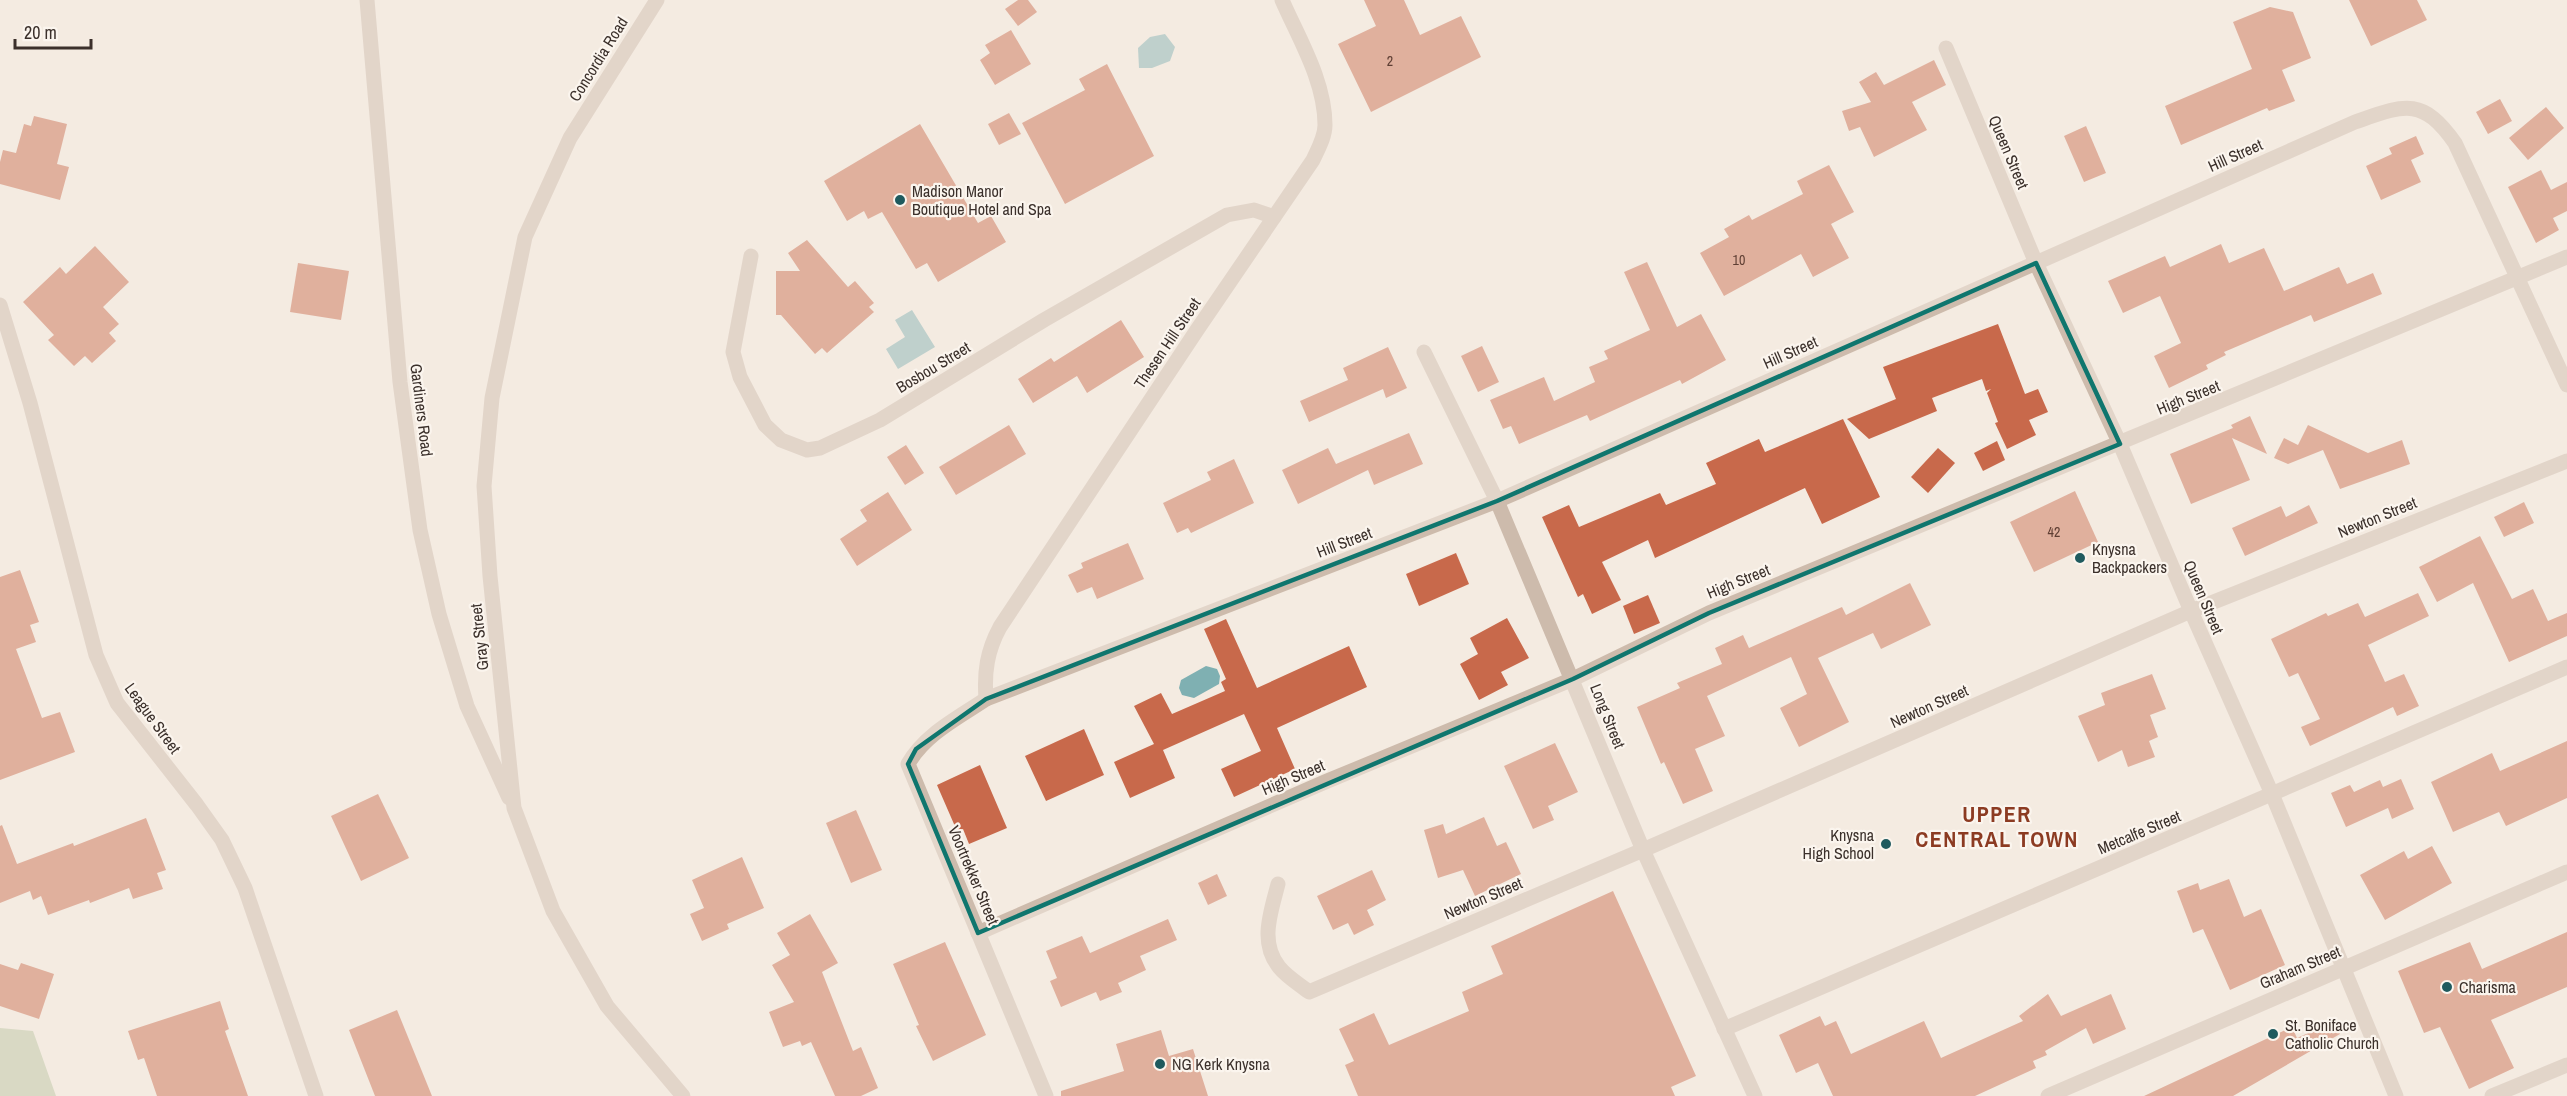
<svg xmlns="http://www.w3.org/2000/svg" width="2567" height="1096" font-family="'Archivo Narrow',sans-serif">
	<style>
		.green { fill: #b8c4a0 }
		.water { fill: #7fb0b2 }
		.building { fill: #c8694b }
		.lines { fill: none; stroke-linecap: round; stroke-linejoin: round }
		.minor { stroke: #cdbbac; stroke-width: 15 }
		.marked { fill: none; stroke: #0f766e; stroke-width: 4.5; stroke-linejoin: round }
		.poi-dot { fill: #1f5a5e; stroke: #fbf5ee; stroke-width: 2 }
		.labels { text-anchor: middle; stroke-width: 4.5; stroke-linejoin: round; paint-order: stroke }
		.number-label { font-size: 14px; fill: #5e3e33 }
		.street-label { font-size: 16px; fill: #3b302b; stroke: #fbf5ee }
		.poi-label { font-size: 16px; fill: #3b302b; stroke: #fbf5ee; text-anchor: start }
		.district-label { font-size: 22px; font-weight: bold; letter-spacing: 1.5px; fill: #8c3b22; stroke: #fbf5ee }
	</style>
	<rect width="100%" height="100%" fill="#f4ebe1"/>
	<path class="green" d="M0,1028l33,3 23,65h-56z"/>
	<g class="water">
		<path d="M1165,34l10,13 -5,14 -18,7h-13l-1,-20 12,-11z"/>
		<path d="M912,310l23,37 -37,22 -12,-20 19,-12 -10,-17z"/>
		<path d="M1206,666l11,3 3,7 -1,8 -25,14 -12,-3 -3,-7 2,-8z"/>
	</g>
	<g class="building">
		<path d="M1018,0h10l9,12 -19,14 -13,-17z"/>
		<path d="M1364,0h40l16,35 41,-19 20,41 -110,55 -33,-68 38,-18z"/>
		<path d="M2349,0h68l10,20 -56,26z"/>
		<path d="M2270,7l23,5 18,46 -29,12 13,31 -26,10 -2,-3 -86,37 -16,-39 87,-37 -19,-47z"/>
		<path d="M1011,30l20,34 -36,21 -15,-25 10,-7 -5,-8z"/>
		<path d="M1934,60l12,25 -34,17 15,28 -53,27 -14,-30 -11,4 -7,-20 29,-9 -12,-20 17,-10 8,13z"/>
		<path d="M1107,64l47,92 -89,48 -43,-81 63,-33 -6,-11z"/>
		<path d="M2500,99l12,22 -24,13 -12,-22z"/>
		<path d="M2546,107l18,21 -36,32 -19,-22z"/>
		<path d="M1009,113l12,21 -22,11 -11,-21z"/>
		<path d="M34,116l33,8 -10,40 12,3 -9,33 -60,-16v-22l3,-12 13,3 8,-29 7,2z"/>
		<path d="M920,124l58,99 13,-7 15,26 -68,40 -11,-19 -11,6 -34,-57 -14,7 -4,-8 -17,10 -23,-40z"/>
		<path d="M2086,126l20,47 -22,9 -20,-46z"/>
		<path d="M2416,136l8,18 -13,6 10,22 -40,18 -15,-34 26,-12 -3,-6z"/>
		<path d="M1829,165l25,47 -23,12 18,34 -36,19 -12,-23 -77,42 -24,-43 29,-16 -5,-8 25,-14 3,5 51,-26 -6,-13z"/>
		<path d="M2541,170l10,20 16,-8v29l-14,7 6,12 -23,13 -28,-56z"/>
		<path d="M807,240l41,47 7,-6 19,22 -5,4 5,5 -47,41 -5,-5 -7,6 -34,-39h-5v-44h24l-12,-18z"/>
		<path d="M2221,244l8,19 35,-15 20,43 55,-24 8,17 26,-11 9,21 -68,28 -3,-7 -87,37 2,3 -20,10 2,4 -39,19 -15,-32 27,-13 -21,-47 -37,17 -15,-32 57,-25 5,11z"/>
		<path d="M95,246l34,36 -26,25 16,17 -10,9 7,8 -24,22 -7,-7 -11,10 -26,-26 6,-5 -31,-33 37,-35 6,7z"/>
		<path d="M1647,262l30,65 24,-13 25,46 -44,24 -2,-4 -90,41 -3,-6 -68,29 -8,-18 -8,3 -13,-29 54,-23 10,24 41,-19 -6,-15 19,-8 -4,-8 46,-21 -26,-58z"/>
		<path d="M298,263l51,8 -8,49 -51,-8z"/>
		<path d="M1121,320l23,37 -57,36 -10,-17 -44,27 -15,-24 33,-21 3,4z"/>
		<path d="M1998,324l27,70 13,-5 10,23 -19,8 7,15 -29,14 -12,-26 3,-1 -11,-29 4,-4 -5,2 -4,-12 -50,19 5,13 -68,28 -22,-20 49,-20 -13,-32z"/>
		<path d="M1482,346l17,36 -21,10 -17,-36z"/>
		<path d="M1388,347l19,41 -21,10 -3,-9 -74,33 -9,-21 48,-21 -5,-12z"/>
		<path d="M2250,416l17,38 -35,-16 18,42 -59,24 -21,-50 63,-26 -2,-3z"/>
		<path d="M1843,419l37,78 -58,27 -17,-36 -150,70 -7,-18 -46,22 19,38 -29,14 -9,-20 -5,3 -36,-80 27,-12 10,22 81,-34 6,12 50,-21 -10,-21 53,-24 6,13z"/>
		<path d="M1009,425l17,29 -70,41 -17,-28z"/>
		<path d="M2308,425l60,28 34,-13 8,24 -70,25 -17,-39 -35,14 -14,-6 10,-20 14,7z"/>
		<path d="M1409,433l14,31 -49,21 -6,-15 -70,34 -16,-34 46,-22 8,16z"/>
		<path d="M1997,441l8,19 -22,11 -9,-18z"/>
		<path d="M906,445l18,28 -19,12 -18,-28z"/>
		<path d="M1938,448l17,15 -27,30 -17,-16z"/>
		<path d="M1234,459l20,44 -63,30 -3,-5 -11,5 -14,-30 48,-23 -4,-8z"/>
		<path d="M2075,491l23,51 -64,30 -24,-50z"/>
		<path d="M888,492l24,38 -55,36 -17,-27 27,-18 -7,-11z"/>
		<path d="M2524,502l10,21 -30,14 -10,-20z"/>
		<path d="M2309,505l9,18 -73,33 -13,-28 49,-22 5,11z"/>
		<path d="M2480,536l32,63 21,-10 15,32 19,-8v23l-58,26 -36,-79 -36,19 -18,-35z"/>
		<path d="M1128,543l16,36 -47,20 -5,-12 -15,6 -9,-18 15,-7 -2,-5z"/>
		<path d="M1456,553l13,31 -50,22 -13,-32z"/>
		<path d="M20,570l19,52 -9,3 6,17 -20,7 26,69 18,-6 15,40 -75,28v-203z"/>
		<path d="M1910,583l21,42 -50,24 -8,-16 -55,25 31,64 -50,25 -19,-39 27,-14 -16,-37 -84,39 18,40 -30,13 18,42 -30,13 -19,-42 -3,2 -24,-57 43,-19 -3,-5 45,-19 -7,-16 28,-13 6,13 93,-41 4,8z"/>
		<path d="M2418,593l11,23 -61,29 17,37 19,-8 15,32 -22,10 -4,-9 -83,39 -9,-19 19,-8 -22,-46 -9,4 -18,-38 55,-26 2,3 30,-13 7,14z"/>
		<path d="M1648,595l12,28 -26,11 -11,-28z"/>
		<path d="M1507,618l22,40 -28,14 7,13 -29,15 -19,-36 18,-10 -8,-16z"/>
		<path d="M1226,619l31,69 92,-42 18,41 -90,41 18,41 -61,28 -13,-28 40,-18 -17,-37 -81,36 12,28 -45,20 -16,-36 40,-18 -20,-38 27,-13 11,21 53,-23 -4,-9 5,-3 -22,-50z"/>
		<path d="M2152,674l14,35 -16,6 8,22 -9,4 6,16 -27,10 -6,-17 -24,12 -20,-46 27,-11 -4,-12z"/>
		<path d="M1084,729l20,46 -58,26 -21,-45z"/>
		<path d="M2567,741v57l-61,28 -7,-14 -46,20 -22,-50 61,-29 8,18z"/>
		<path d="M1555,743l23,49 -30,14 6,14 -21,9 -29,-63z"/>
		<path d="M980,765l27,63 -38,16 -6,-15 -6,2 -20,-46z"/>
		<path d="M2401,779l13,30 -22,10 -4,-11 -42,19 -15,-34 19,-8 4,7 26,-12 3,7z"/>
		<path d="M378,794l31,64 -48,23 -30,-65z"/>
		<path d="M856,810l26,60 -31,13 -25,-60z"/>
		<path d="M1484,817l13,29 9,-4 15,32 -46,22 -12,-26 -25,8 -14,-48 19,-6 3,10z"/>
		<path d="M146,818l20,52 -9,3 6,16 -30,10 -4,-11 -39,15 -1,-3 -41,15 -7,-19 -8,4 -3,-9 -30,12v-77l2,-1 15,39 56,-21 1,3z"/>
		<path d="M2432,846l20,37 -67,37 -25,-45 44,-24 4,8z"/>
		<path d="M742,857l22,51 -37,16 2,5 -27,12 -12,-27 14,-6 -12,-28z"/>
		<path d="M1372,870l14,30 -19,10 7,15 -20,10 -6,-12 -15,7 -16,-34z"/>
		<path d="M1217,874l10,22 -19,9 -10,-22z"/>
		<path d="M2229,879l15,38 17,-8 24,56 -55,25 -27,-61 -10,4 -16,-42 21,-8 2,7z"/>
		<path d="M1613,891l83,185 -25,11 4,9h-317l-13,-31 9,-4 -15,-32 35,-16 15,32 80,-34 -7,-19 41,-18 -12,-28z"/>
		<path d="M810,914l28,49 -16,9 31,79 8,-4 17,41 -17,8h-26l-24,-54 -9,4 -2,-5 -17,6 -14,-35 25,-10 -22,-37 18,-10 -13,-22z"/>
		<path d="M1168,919l9,21 -37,16 6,14 -28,13 4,9 -22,9 -4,-9 -35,15 -11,-26 7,-3 -11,-27 36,-15 8,17z"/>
		<path d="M2567,932v55l-76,33 23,48 -45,21 -29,-62 -16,6 -26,-62 72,-29 12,27z"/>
		<path d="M945,942l41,93 -53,26 -17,-35 3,-1 -26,-61z"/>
		<path d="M21,963l33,11 -15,45 -39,-13v-42l18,6z"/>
		<path d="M2048,994l13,22 50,-22 15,35 -33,15 -7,-16 -41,23 2,4 -14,6 3,7 -61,28h-142l-15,-33 -22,10 -17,-38 41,-19 5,10 11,-5 15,33 73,-33 17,37 82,-37 -4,-5z"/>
		<path d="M220,1001l9,28 -4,2 23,65h-91l-13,-38 -6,2 -10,-29z"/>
		<path d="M397,1010l35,86h-57l-26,-66z"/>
		<path d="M2333,1022l7,12 -107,62h-89l148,-69 5,11z"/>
		<path d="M1161,1030l8,26 24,-7 15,47h-147v-5l63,-20 -8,-27z"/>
	</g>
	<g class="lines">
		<g class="minor">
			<path d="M367,0l33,382 20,148 19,84 28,92 42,92"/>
			<path d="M657,0l-87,138 -45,99 -33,161 -8,88 6,90 24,232 39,103 54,95 76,90"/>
			<path d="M1946,48l90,215 84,181 71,167 81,183 124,302"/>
			<path d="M751,256l-18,96 7,25 25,48 16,15 26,10 13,-2 60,-28 164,-100 183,-105 27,-5 20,7"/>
			<path d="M0,305l30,98 66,252 21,48 80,102 25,35 23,48 71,208"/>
			<path d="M1424,352l73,149 146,349 112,246"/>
			<path d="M986,699c-2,-27 1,-48 14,-72l197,-297 116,-170c5,-11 12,-23 12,-35 0,-44 -26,-86 -43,-125"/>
			<path d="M1278,884c-7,28 -19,58 1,83 8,10 20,17 30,25l334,-142 548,-239 376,-150"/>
			<path d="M978,933l347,-151 248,-103 136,-66 858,-356"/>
			<path d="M1724,1029l843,-362"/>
			<path d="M1046,1096l-138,-332c17,-30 50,-46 78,-65l511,-198 858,-379c49,-17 67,-26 100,21l112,242"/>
			<path d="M2048,1096l519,-224"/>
			<path d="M2492,1096l75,-31"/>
		</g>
	</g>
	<path d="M0 0H2567V1096H0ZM2036,263l84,181 -411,169 -136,66 -595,254 -70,-169 8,-15 70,-50 511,-198z" fill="#f4ebe1" fill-opacity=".55" fill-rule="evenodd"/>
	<path class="marked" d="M2036,263l84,181 -411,169 -136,66 -595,254 -70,-169 8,-15 70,-50 511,-198z"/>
	<g class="poi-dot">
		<circle cx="900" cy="200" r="6"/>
		<circle cx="2080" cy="558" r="6"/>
		<circle cx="1886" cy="844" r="6"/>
		<circle cx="2447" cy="987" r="6"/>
		<circle cx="2273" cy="1034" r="6"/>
		<circle cx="1160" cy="1064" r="6"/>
	</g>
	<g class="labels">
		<g class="number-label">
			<text x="1390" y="66">2</text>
			<text x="1739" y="265">10</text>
			<text x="2054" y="537">42</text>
		</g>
		<g class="street-label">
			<text transform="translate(598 59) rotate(-58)" y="6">Concordia Road</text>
			<text transform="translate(2009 152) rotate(67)" y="6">Queen Street</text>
			<text transform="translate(2235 155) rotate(-24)" y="6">Hill Street</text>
			<text transform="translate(1167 343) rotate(-56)" y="6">Thesen Hill Street</text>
			<text transform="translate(1790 352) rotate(-24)" y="6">Hill Street</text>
			<text transform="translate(933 367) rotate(-31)" y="6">Bosbou Street</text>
			<text transform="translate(2188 397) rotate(-22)" y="6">High Street</text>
			<text transform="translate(422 410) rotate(83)" y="6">Gardiners Road</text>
			<text transform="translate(2377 517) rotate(-22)" y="6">Newton Street</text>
			<text transform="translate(1344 542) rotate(-21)" y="6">Hill Street</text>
			<text transform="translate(1738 581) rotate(-22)" y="6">High Street</text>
			<text transform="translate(2204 597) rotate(67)" y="6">Queen Street</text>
			<text transform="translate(479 637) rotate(-96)" y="6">Gray Street</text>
			<text transform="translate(1929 706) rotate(-24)" y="6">Newton Street</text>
			<text transform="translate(1608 716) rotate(68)" y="6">Long Street</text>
			<text transform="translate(153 718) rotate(54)" y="6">League Street</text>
			<text transform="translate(1293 777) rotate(-23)" y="6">High Street</text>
			<text transform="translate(2139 832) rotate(-23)" y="6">Metcalfe Street</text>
			<text transform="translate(974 875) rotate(67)" y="6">Voortrekker Street</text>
			<text transform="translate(1483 898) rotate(-23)" y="6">Newton Street</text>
			<text transform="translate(2300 967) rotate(-23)" y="6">Graham Street</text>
		</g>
		<g class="poi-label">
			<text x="912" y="197">Madison Manor<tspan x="912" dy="18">Boutique Hotel and Spa</tspan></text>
			<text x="2092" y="555">Knysna<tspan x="2092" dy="18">Backpackers</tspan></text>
			<text x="1874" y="841" text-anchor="end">Knysna<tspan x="1874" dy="18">High School</tspan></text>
			<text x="2459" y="993">Charisma</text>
			<text x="2285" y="1031">St. Boniface<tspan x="2285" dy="18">Catholic Church</tspan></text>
			<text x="1172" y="1070">NG Kerk Knysna</text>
		</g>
		<g class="district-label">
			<text x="1997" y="822">UPPER<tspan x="1997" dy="25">CENTRAL TOWN</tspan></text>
		</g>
	</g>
	<path d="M15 39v9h76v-9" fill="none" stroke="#3b302b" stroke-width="3"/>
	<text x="24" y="39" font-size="18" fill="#3b302b" stroke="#fbf5ee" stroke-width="4.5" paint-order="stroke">20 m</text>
</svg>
